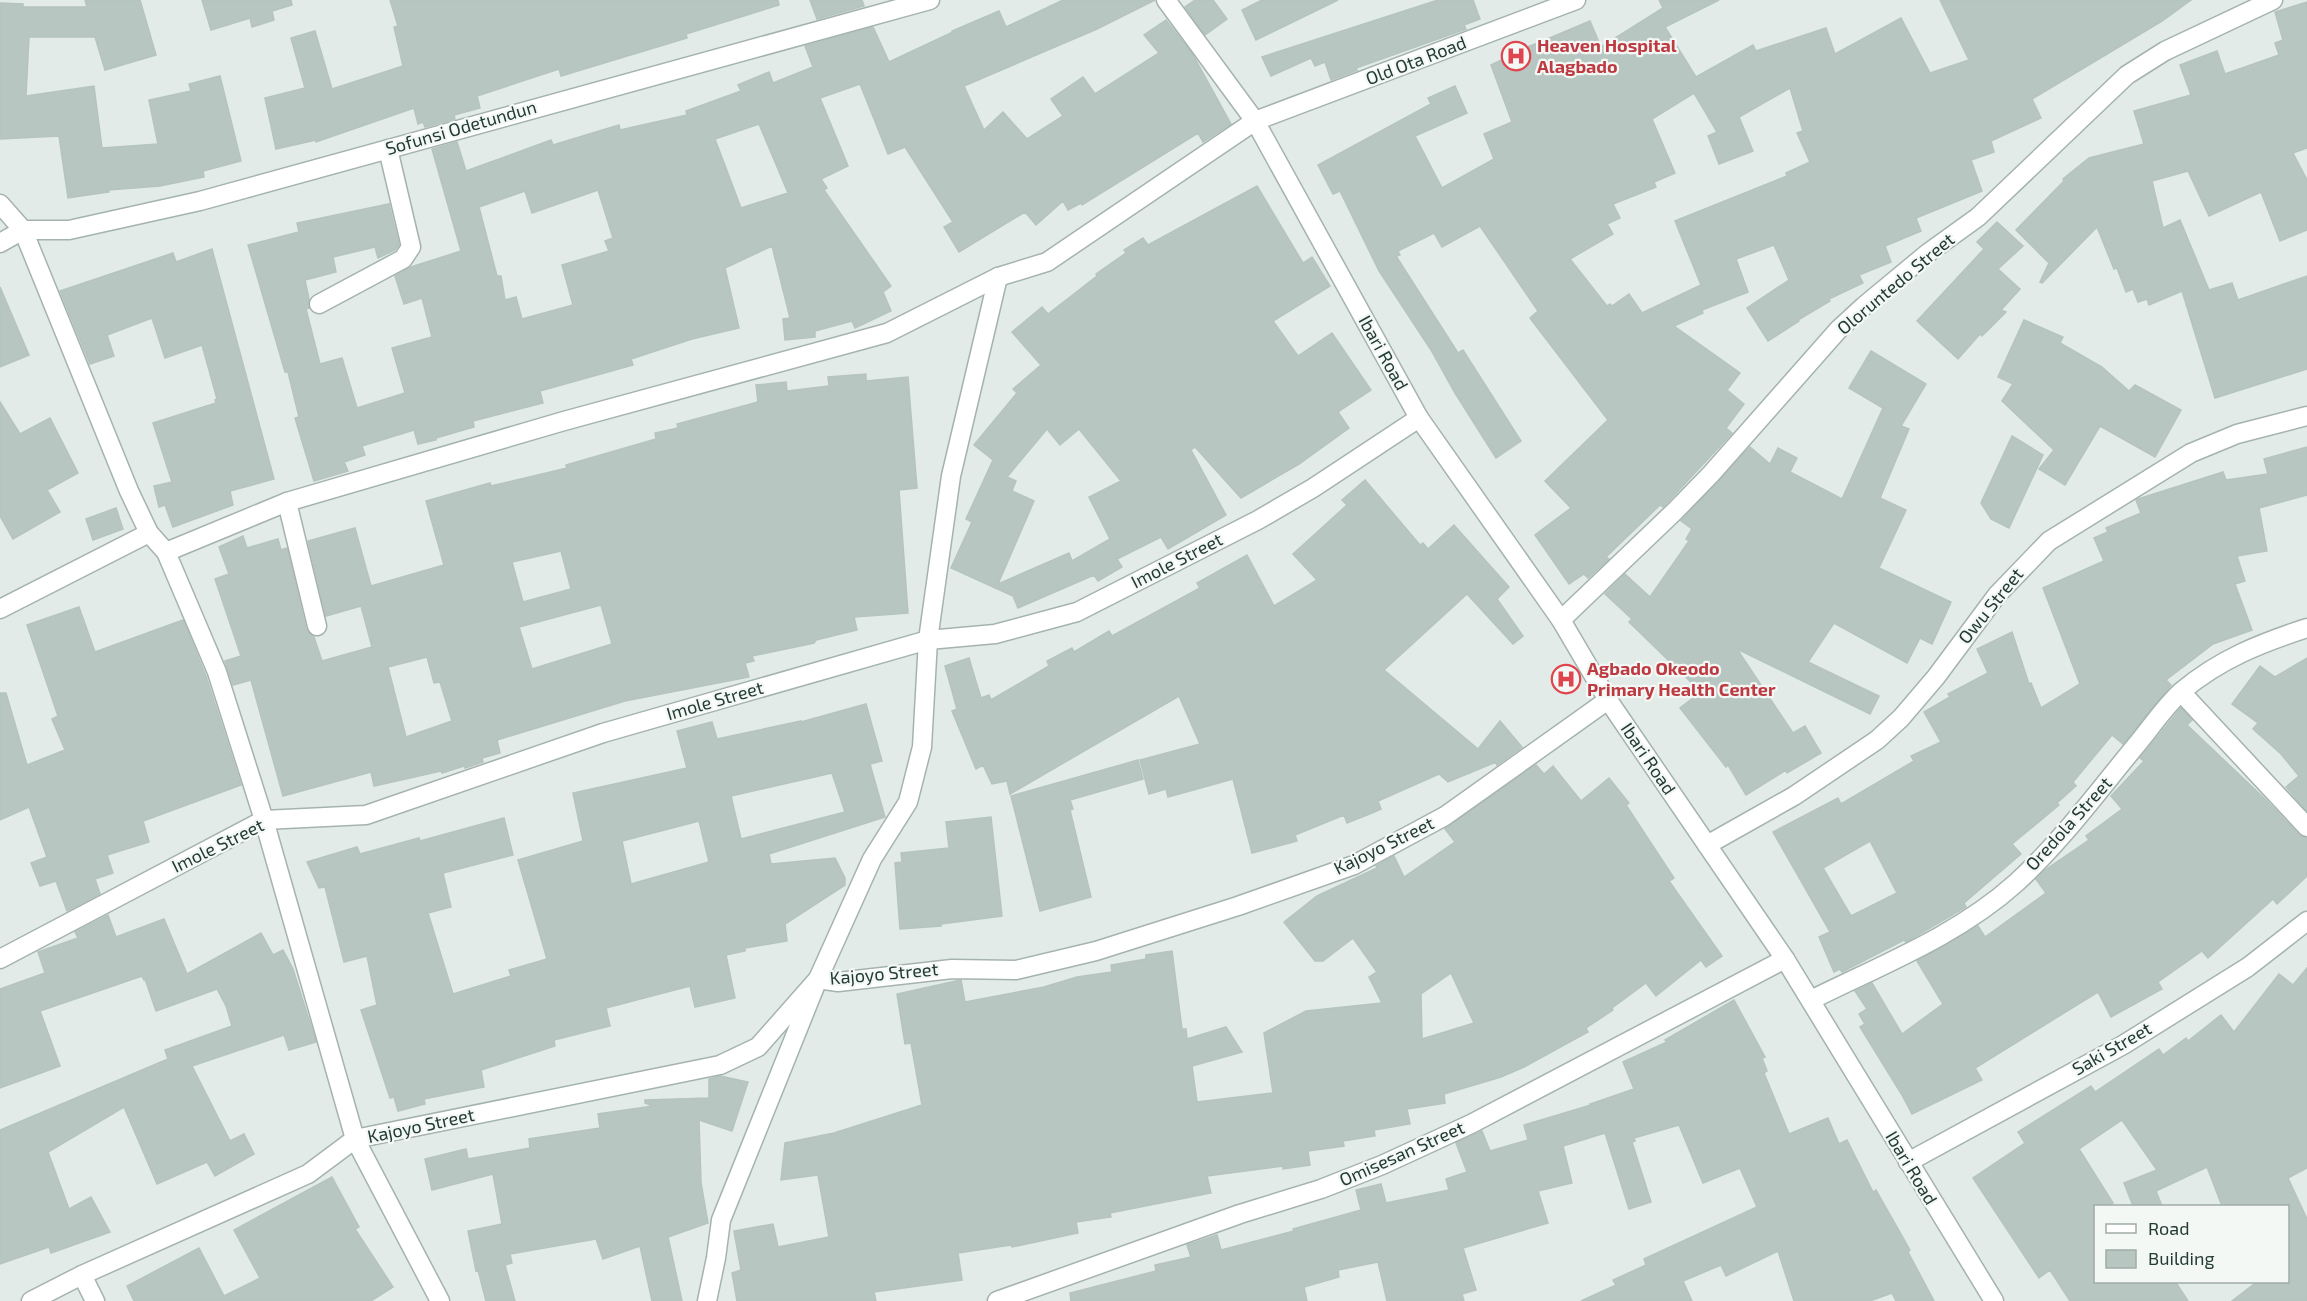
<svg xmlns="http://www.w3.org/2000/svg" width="2307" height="1301" font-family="'Exo 2',sans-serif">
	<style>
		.building { fill: #b8c6c1; stroke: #b5c4be; stroke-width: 1.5; fill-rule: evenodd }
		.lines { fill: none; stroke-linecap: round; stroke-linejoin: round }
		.minor-casing { stroke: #a5b3af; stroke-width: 21 }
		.tertiary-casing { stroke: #a5b3af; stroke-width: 21 }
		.minor { stroke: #fff; stroke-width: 18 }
		.tertiary { stroke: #fff; stroke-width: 18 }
		.labels { text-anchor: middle; stroke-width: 4.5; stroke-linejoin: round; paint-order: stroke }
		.health-label { font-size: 18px; font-weight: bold; fill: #be3a42; stroke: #f3f8f5; text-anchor: start }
		.street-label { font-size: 18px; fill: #243b35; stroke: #f3f8f5 }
	</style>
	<rect width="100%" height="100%" fill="#e2ebe8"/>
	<g class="building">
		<path d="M85,0h55l16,55 -51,15 -10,-33h-66l-3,59 68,-10 8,62 56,-4 -9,-44 42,-9 -2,-7 31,-8 21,85 -38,10 1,6 -44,9 -52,4 1,2 -41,6 -9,-62 -59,3v-136l23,1v3h64z"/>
		<path d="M202,0h89l1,5 -20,6 2,9 -22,7 -2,-9 -39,12z"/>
		<path d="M390,0h388l1,5 -93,29 1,4 -126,38 -2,-7 -82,27 3,12 -26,7 1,4 -30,8 -2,-5 -5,2 -4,-16 -98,34v-2l-40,9 -11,-51 40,-10 -14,-50 24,-7 17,58 71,-23 -9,-39 4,-1z"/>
		<path d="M810,0h52l2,6 -47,13z"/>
		<path d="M1063,0h92l-58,29 -133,57 20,44 19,-18 24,27 36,-23 -12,-17 32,-22 12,17 64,-41 -15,-18 22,-15 27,35 38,69 -28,18 -5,-9 -116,72 -1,-2 -13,7 -5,-9 -27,24 -11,-13 -66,40 -15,-25 9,-5 -48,-75 -17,7 -28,-70 -40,14 28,68 -27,13 6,9 -3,2 67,96 -8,6 8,19 -36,17 -3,-7 -37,10v6l-30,3 -2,-21 7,-1 -18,-72 -47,22 14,60 -47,11 -61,20 2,6 -93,26 3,12 -70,18 1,6 -38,11v2l-18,4 -4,-14 -52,16 3,9 -21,7 4,9 -34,10 -19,-63 4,-1 -11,-45h-3l-37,-127 51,-13 -2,-9 92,-19 10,41 -4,5 -17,8 -3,-11 -42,10 3,15 -31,8 4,19v9l-3,1 14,55 22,-6 15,50 48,-15 -13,-45 40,-11 -10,-39 -18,6 -9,-28 16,-9 50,-16 -29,-102 25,-7 9,29 85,-31 2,5 66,-20 1,5 67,-15 -1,-4 55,-20 -3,-6 31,-13 4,11 40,-16 -8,-21 68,-19 16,35 64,-30 -1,-1 47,-20 7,16zM759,124l29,69 -47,15 -26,-69zM598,190l15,48 -8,3 4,10 -47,14 11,40 -51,14 -6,-22 -11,3 -4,-24h-4l-18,-69 46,-16 7,22z"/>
		<path d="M1195,0h18l14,19 -22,16 -20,-28z"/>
		<path d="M1262,0h76l-82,40 -14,-30z"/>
		<path d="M1438,0h35l7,19 -16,6 2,4 -110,39 1,2 -26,10 -6,-18 -10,4 -4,-8 -40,18 -9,-19z"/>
		<path d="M1659,0h60l-54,27 31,50 57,-32 3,6 70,-23 9,26 66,-36 29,55 39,-13 -29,-60h251l-29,21 -130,78 9,19 -50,23 3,11 -23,8 11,31 -66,27 5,13 -36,15 6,16 -32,13 4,8 -34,16 1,2 -32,19 1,1 -31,20 -21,-33 42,-28 -15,-35 -38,14 12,33 -46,18 1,3 -29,13 66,47 -13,17 17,14 -18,24 6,5 -65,70 -4,4 -3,-2 -54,52 3,2 -21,19 -4,-4 -15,10 -34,-49 36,-27 -26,-27 63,-61 -78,-102 8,-7 -58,-85 -38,21 -8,-14 -36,18 2,4 -4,1 62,97 5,-3 58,91 -25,17 -41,-65 -24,-43 -52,-79 -39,-80 -7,3 -15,-29 113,-61 -3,-6 27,-12 12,27 -52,23 27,52 52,-29 -10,-25 28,-12 -21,-57 17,-8 -1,-4 26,-8 57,-24 11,26 62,-39zM1790,88l13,43 -6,2 13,29 -24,11 1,3 -112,45 26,64 -59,28 -13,-19 -17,12 -2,-2 -3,2 -37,-47 43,-25 -6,-10 13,-6 -7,-14 43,-17 -2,-5 21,-9 -23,-54 42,-26 23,39 -9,4 11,28 34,-13 -14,-34z"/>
		<path d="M2307,2v146l-14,5 14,27v50l-27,11 -19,-49 -52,24 -21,-45 -36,10 11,47 17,-8 29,70 23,-7 6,17 69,-24v93l-92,29 -33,-107 -33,14 -2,-6 -9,3 -5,-13 -7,3 -9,-24 -3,1 -17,-42 -55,56 -2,-1 9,-19 -33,-33 48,-49 -1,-2 26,-21 55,-14 -10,-33 57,-16 -11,-30 37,-14 8,23 54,-19 -4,-12 8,-3 -8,-28z"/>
		<path d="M1257,186l46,77 9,-6 18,29 -57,35 25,35 34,-23 39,57 -33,22 11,16 -50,36 -58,34 -46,-51 -4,3 35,65 -58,34 -7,-12 -44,22 5,8 -24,14 -4,-6 -76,33 -5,-12 -62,-28 21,-46 -6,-3 27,-59 -19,-15 43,-52 -4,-4 28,-24 -29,-33 30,-25 6,7 49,-38 -1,-2 30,-21 -2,-3 19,-12 5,7zM1047,429l13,16 19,-16 42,52 -32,16 21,42 -38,22 -3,-8 -71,31 36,-83 -22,-10 4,-10 -9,-4z"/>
		<path d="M1997,222l26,24 -25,23 22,20 -19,21 5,2 -24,24 -2,-2 -22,25 -41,-38 67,-72 -7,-7z"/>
		<path d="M212,249l62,230 -44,12 3,14 -60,22 -8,-22 -6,2 -5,-21 18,-4 -19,-59 63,-20 -1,-3 2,-1 -15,-54 -37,13 -13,-40 -45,17 7,21 -24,8 -30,-73 113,-38 3,9z"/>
		<path d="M0,287l29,68 -29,12z"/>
		<path d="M2024,320l39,17 -3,6 42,24 27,24 6,-6 46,25 -26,47 -55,-31 -35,59 -26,-16 15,-19 -52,-49 11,-17 -15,-7z"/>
		<path d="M1871,351l55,33 -25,42 8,3 -29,69 26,12 -27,58 72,34 -19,42 -12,-6 -13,25 -73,-40 -26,39 71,34 -9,18 -133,-65 56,84 12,-7 16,27 -34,20 -1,-3 -40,25 -18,-30 -2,2 -46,-59 21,-16 -72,-70 3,-3 -27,-25 20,-20 25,23 39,-56 -3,-2 6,-10 -11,-8 69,-74 20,17 8,-16 19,10 -7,14 52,27 41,-91 -34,-20z"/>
		<path d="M866,374v7l42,-4 9,111 -18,2 9,123 -54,4 3,13 -41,10 -2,3 -62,13 2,5 -9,2 4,14 -124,24 -128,39 3,13 -18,5 1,4 -18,6 -1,-2 -22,7 -1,-2 -67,15 -3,-14 -88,24 -32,-116 -18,5 -8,-24 16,-5 -26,-77 14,-5 -10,-27 24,-11 4,12 31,-9 3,11 6,-2 19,81 8,8 8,24 50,-14 -11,-41 -35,10 -18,-75 47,-13 16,58 73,-21 -18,-64 64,-18 1,3 76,-18 -1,-3 90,-26 -1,-6 23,-5 -1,-4 81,-22 -2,-17 30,-3 1,9 42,-5 -1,-9zM561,551l10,38 -48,13 -11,-40zM601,605l11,39 -80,25 -13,-42zM427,657l7,26 6,-1 12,39 -46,16 -18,-70z"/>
		<path d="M0,402l20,32 30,-16 28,55 -31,17 13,22 -47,27 -13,-23z"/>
		<path d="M2012,436l31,19 -34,73 -18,-9 -10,-16z"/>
		<path d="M2307,447v48l-48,13 8,43 -30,5 8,25 -10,3 17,46 -39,14 -47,36 5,5 -48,59 -11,-9 -39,47 3,4 -19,17 2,2 -47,39 9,10 -57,49 2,4 -60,35 -2,-2 -62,32 -2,-3 -6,3 -15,-35 11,-5 -57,-100 65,-34 3,6 73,-43 -3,-5 30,-14 -17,-30 26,-15 -2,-3 40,-21 -11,-24 35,-17 17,52 2,-1 10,25 39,-24 -37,-96 61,-27 -10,-23 14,-6 -2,-4 35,-15 -5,-13 2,-1 85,-27 3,8 42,-6 -4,-15zM1870,841l27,52 -46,23 -28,-48z"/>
		<path d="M1365,480l55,65 3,-2 5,6 26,-24 55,62 -12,12 26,37 -10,8 -46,-50 -83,76 94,79 22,-28 22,26 -25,18 -1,-3 -48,20 -9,-8 -61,27 3,8 -9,4 -25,10 -3,-8 -49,20 2,6 -45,12 -19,-74 -65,18 -2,-8 -17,5 -9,-34 60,-16 -21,-48 -169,98 -3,-13 -15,3 -9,-19 -7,4 -24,-58 5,-2 -12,-43 24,-8 12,40 8,-3 2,5 58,-34 -2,-5 25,-13 2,4 35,-21 3,5 88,-48 -3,-5 50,-28 27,51 43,-26 -24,-26 54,-49 -5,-5z"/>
		<path d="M116,508l7,21 -30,11 -7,-21z"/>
		<path d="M79,607l16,45 88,-32 23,56 35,109 -98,36 6,21 -42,13 6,18 -18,6 5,15 -33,17 -11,-30 -16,5 -9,-23 16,-6 -18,-50 -29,13v-127h6l21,72 38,-15 -13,-31 6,-3 -31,-91z"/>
		<path d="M2307,658v153l-21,-24 13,-11 -18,-22 -28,-25 5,-6 -26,-19 28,-38 15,11z"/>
		<path d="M866,704l16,57 -12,3 15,53 -116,37 2,10 64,-6 10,20v7l-60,39 2,17 -42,7v3l-19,4 9,43 -40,9 -5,-21 -84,22 4,18 -56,14 1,6 -74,24 3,17 -60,12 1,5 -27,7 -4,-14 -4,1 -29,-88 16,-5 -10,-49 -23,6 -19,-75 -6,1 -12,-26 50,-15 3,7 59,-16 1,3 84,-23 9,37 -70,18 8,34 -23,6 25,81 58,-18 -2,-6 38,-11 -29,-99 65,-19 -10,-48 114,-25 -10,-37 35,-9 5,17 84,-18v1zM832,773l13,39 -104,27 -10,-43zM699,821l10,41 -78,22 -9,-43z"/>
		<path d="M2181,708l11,12 -5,5 79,75 33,35 8,3v38l-30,28 -4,-5 -65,59 -6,-7 -44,31 4,7 -51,28 -13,-25 -123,76 7,12 -70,34 -10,-19 -42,-68 5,-3 -6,-10 8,-5 -12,-18 17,-8 30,51 41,-30 -26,-43 61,-35 7,11 61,-44 -10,-14 9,-9 44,-30 -3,-4 36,-27 -11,-13 33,-35 -4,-3z"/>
		<path d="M1138,760l5,19 -73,21 3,9 -3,1 21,87 -51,14 -29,-115z"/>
		<path d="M1536,765l8,9 9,-8 28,35 28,-23 20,25 -3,2 48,73 -5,3 53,75 -16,11 -5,-7 -45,36 -10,-13 -34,25 1,2 -27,18 2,4 -64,35 -23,10 -57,17 1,9 -38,6 3,15 -36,6 1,6 -32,5 1,5 -36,5 2,14 -27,4v-3l-76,10 4,17 -101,20 1,4 -35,5 2,11 -66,14 -1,-2 -53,8 4,27 -88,12 2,9h-139l-5,-28 9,-3 -7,-39 39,-7 5,23 51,-10 -11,-62 -37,5 4,-37 49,-10 88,-28 -11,-62 -6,1 -8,-50 64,-14 4,22 79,-15 33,-10 35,-5 -1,-7 35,-6v-4l26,-4 10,78h4l1,10 39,-12 16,25 -50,14 5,36 76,-9 -9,-60 42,-22 76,-8 -13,-26 8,-5 -24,-34 -30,23h-8l-31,-39 33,-26 60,-28 -1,-2 18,-10 10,21 51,-35 -10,-13zM1451,973l23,50 -52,16 -1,-45z"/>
		<path d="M991,817l11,99 -61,8v2l-41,3 -5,-66 7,-1 -1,-9 48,-5 -3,-26z"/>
		<path d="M108,915l8,22 48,-18 23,55 74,-41 12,22 10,-5 10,19 23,73 -27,8 -5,-15 -92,31 38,75 14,-7 10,20 -39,22 -8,-14 -50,22 -33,-77 -76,45 21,57 22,-12 19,35 -59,21 -2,-6 -49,17v-134l168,-71 -3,-9 67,-24 -6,-20 -9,-17 -61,22 -11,-32 -1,1 -2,-4 -102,35 20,55 -60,22v-99l45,-16 -7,-21 40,-14 -3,-6z"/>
		<path d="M2307,968v200l-19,10 19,41v82h-75l26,-20h30v-75h-66l-15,-39 -51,24 6,15h-29l-9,-23 33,-13 -35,-50 -43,29 34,54 -6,3h-11v75h79l13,20h-118l-20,-31 -11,8 -66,-100 52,-35 -7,-11 73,-46 4,6 64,-43 4,6 23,-17 2,3 33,-26 13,17 45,-58 14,11z"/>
		<path d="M1734,1000l31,57 -3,1 5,13 -3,2 25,61 39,-16 11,26 8,-4 26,52 3,-2 34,60 -2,2 26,49h-38l-4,-8 -22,8h-76l-16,-50 -52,25 -5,-11 -38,16 9,20h-111l35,-16 -3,-5 33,-15 -2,-6 113,-52 -17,-39 -37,15 -24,-58 -45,13 1,3 -3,1 19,60 -22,7 -24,-76 -42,13 9,37 -34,8 10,32 -85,25 13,42 -14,4 2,7h-77l-9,-39 -40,8 1,7 -35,10 3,14h-236l-1,-8 86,-22 -1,-6 36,-8 -4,-12 30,-10 4,15 73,-19 -1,-2 68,-19 -5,-20 25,-6 5,19 63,-13 -3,-11 21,-7 -11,-29 26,-12 8,20 38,-11 -4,-15 67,-20 -1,-1 44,-15 -11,-27 44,-20 -2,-2z"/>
		<path d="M720,1076l28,6 -16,49 -33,-11 2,63 7,40 -40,14 14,64h-30l-12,-55 -37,13 -7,-20 -86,15 2,9 -7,2 10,36h-29l-8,-31 -2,1 -8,-40 34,-7 -9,-50 -61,16 -7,-31 41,-10 2,10 62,-11 -1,-9 71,-11 -2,-14 55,-8 -8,-3v-3l64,-2v-19z"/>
		<path d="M332,1177l27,50 -4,2 38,58 -22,14h-237l-7,-15 72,-38 25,48 36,-18 -26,-48z"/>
	</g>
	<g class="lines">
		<g class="minor-casing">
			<g id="minor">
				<path d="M0,204l23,26h46l131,-29 730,-201"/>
				<path d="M0,243l23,-13 106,261 20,42 17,19 51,120 47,148 91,319 85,162"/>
				<path d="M319,304l84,-45 8,-12 -23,-98"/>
				<path d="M287,502l30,124"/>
				<path d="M166,552l121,-50 277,-81 323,-88 111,-56 49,-15 208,-141 -89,-121"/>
				<path d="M0,609l149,-76"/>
				<path d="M1561,620l114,-109 36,-37 128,-145 25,-23 64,-53 50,-36 149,-142 38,-24 108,-51"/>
				<path d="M2181,692l126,135"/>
				<path d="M1707,845l87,-49 83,-56 24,-22 35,-41 61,-82 52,-54 142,-88 46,-19 70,-18"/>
				<path d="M0,959l264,-139 102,-5 237,-82 325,-93 67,-6 82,-22 181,-92 55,-32 106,-70"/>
				<path d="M1811,1000c70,-35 146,-64 205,-117 45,-41 83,-93 122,-140 14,-17 28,-38 44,-52 38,-32 79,-48 125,-63"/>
				<path d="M1908,1162l215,-117 125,-78 59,-46"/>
				<path d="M82,1275l13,26"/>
				<path d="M31,1301l51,-26 226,-101 47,-35 365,-74 38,-18 60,-68 20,3 114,-13 64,1 80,-19 142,-45 116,-41 91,-49 163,-116"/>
				<path d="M707,1301l9,-43 5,-38 97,-241 54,-120 36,-57 14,-55 6,-107 23,-164 47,-199"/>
				<path d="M997,1301l243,-87 81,-25 61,-24 89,-41 314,-165"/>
			</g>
		</g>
		<g class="tertiary-casing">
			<path id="tertiary" d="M1576,0l-321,121 164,297 142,202 47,80 177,259 209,342"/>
		</g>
		<use href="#minor" class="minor"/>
		<use href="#tertiary" class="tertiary"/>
	</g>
	<defs>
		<g id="hospital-ring" transform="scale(1.5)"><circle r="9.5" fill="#f3f8f5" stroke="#e0444e" stroke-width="1.5"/><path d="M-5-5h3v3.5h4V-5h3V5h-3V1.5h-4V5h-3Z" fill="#e0444e"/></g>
	</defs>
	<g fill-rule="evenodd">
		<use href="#hospital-ring" x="1516" y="56"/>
		<use href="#hospital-ring" x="1566" y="679"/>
	</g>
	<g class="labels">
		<g class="health-label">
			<text x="1537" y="52">Heaven Hospital<tspan x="1537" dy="21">Alagbado</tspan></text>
			<text x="1587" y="675">Agbado Okeodo<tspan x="1587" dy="21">Primary Health Center</tspan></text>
		</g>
		<g class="street-label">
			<text transform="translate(1416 61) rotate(-21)" y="6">Old Ota Road</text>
			<text transform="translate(461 128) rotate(-16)" y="6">Sofunsi Odetundun</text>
			<text transform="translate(1896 284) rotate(-40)" y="6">Oloruntedo Street</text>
			<text transform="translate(1383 353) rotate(61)" y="6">Ibari Road</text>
			<text transform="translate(1177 561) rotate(-27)" y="6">Imole Street</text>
			<text transform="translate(1991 606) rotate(-51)" y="6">Owu Street</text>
			<text transform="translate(715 701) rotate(-16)" y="6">Imole Street</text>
			<text transform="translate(1648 759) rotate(56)" y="6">Ibari Road</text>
			<text transform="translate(2069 824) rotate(-48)" y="6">Oredola Street</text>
			<text transform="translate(218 846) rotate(-26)" y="6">Imole Street</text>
			<text transform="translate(1384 846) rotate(-26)" y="6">Kajoyo Street</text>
			<text transform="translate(884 974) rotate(-5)" y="6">Kajoyo Street</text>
			<text transform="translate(2112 1049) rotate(-30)" y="6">Saki Street</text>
			<text transform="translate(421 1126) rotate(-12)" y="6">Kajoyo Street</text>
			<text transform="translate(1402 1154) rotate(-24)" y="6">Omisesan Street</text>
			<text transform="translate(1911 1168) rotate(59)" y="6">Ibari Road</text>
		</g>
	</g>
	<rect x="2094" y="1205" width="195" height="78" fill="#f3f8f5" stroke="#a0aca8" stroke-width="1.5"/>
	<rect x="2106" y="1224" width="30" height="9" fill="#ffffff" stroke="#a0aca8" stroke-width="1.5"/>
	<text x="2148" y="1235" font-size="18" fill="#243b35">Road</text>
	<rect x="2106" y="1250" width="30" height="18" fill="#b8c6c1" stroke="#a0aca8" stroke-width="1.5"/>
	<text x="2148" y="1265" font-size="18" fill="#243b35">Building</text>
</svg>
